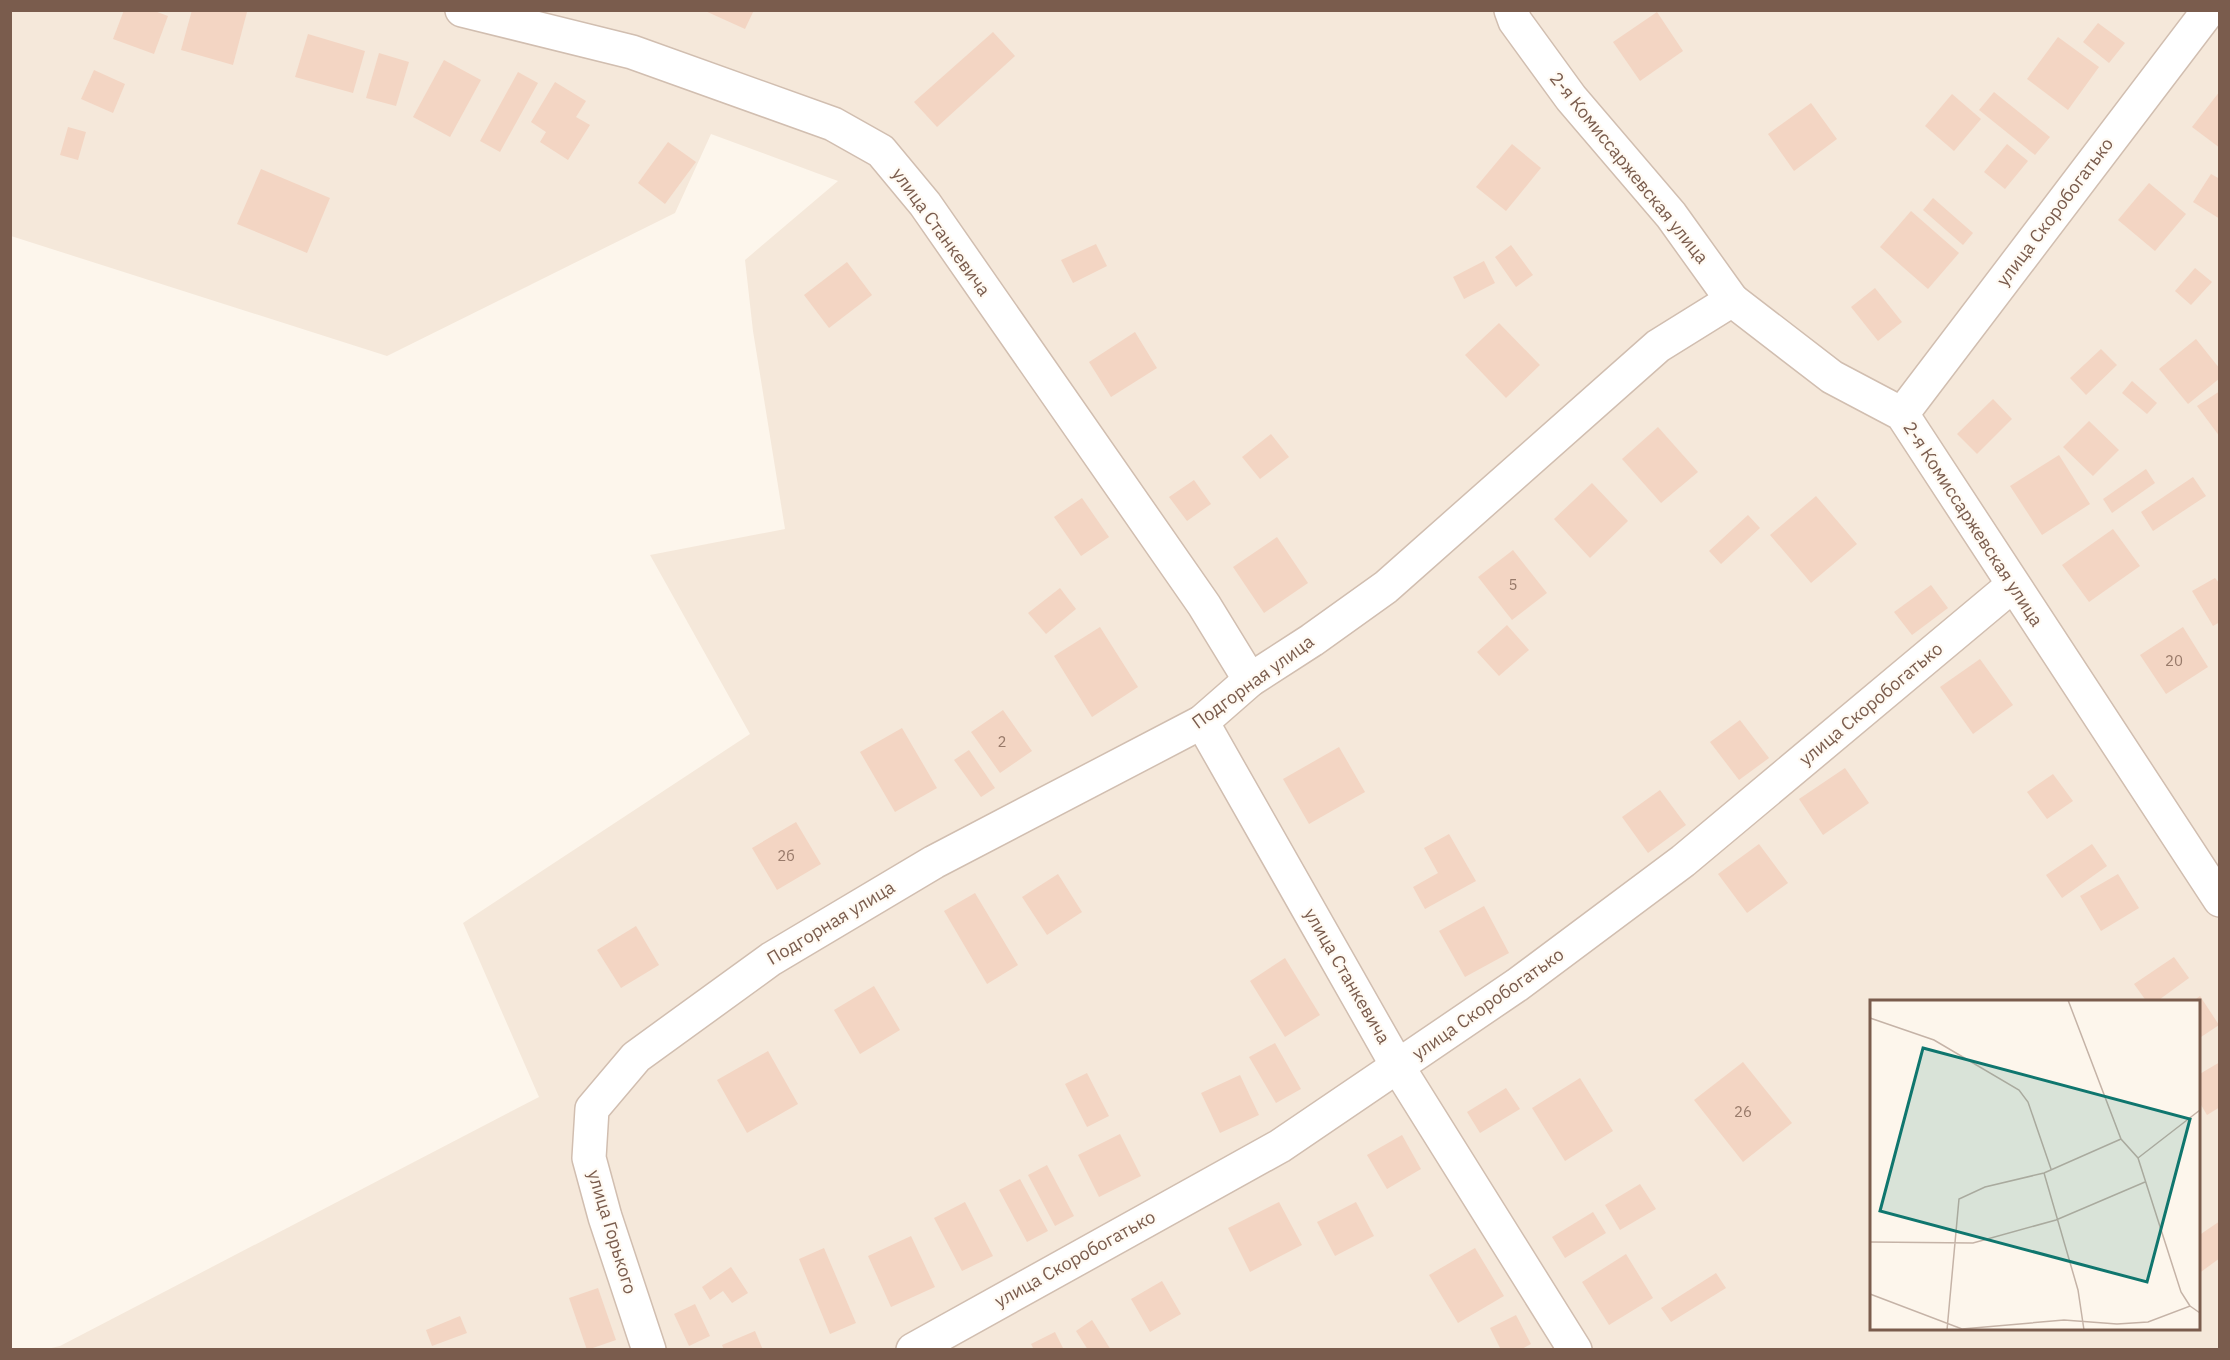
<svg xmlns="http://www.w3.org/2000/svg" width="2230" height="1360" font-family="'IBM Plex Sans',sans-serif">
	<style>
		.residential { fill: #f5e8da; fill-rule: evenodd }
		.building { fill: #f3d5c3 }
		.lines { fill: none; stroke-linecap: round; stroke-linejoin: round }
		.street-casing { stroke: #d1beb0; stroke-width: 36 }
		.street { stroke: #fff; stroke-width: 33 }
		.labels { text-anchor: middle; stroke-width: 4.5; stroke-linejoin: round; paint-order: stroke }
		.number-label { font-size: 15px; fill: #987a6a }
		.street-label { font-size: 18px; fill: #7a5c4d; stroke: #fffaf3 }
		.inset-road { fill: none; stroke: #c5b3a7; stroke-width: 1.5 }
		.view { fill: #0f766e; fill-opacity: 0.15; stroke: #0f766e; stroke-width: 3 }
		.inset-edge { fill: none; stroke: #7a5c4d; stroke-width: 3 }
	</style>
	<rect width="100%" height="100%" fill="#fdf6ec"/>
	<path class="residential" d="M11,11h2208v1338h-2172l13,-3 479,-249 -76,-174 287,-189 -100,-179 135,-26 -32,-198 -8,-71 93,-79 -127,-47 -36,79 -288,143 -376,-120zM1872,1002h326v326h-326z"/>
	<g class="building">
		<path d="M124,10h28l16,6 -14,38 -41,-15z"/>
		<path d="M192,10h49l6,2 -14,53 -52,-15z"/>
		<path d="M703,10h51l-9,19z"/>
		<path d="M1657,12l26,39 -43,30 -27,-39z"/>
		<path d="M2098,23l27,20 -16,20 -26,-21z"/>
		<path d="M993,32l22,24 -78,71 -23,-25z"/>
		<path d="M308,34l57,17 -12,42 -58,-16z"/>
		<path d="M2058,37l41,30 -31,43 -41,-31z"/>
		<path d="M379,53l30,9 -13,44 -30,-8z"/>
		<path d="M444,60l37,20 -31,57 -37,-20z"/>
		<path d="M94,70l31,14 -12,29 -32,-14z"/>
		<path d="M518,72l20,11 -38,69 -20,-11z"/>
		<path d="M555,82l31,19 -10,16 14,8 -22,35 -28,-18 6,-10 -15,-10z"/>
		<path d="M2220,91v57l-28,-21z"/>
		<path d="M1994,92l56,45 -15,18 -56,-45z"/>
		<path d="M1952,94l29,25 -27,32 -29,-25z"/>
		<path d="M1811,103l26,36 -43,32 -26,-37z"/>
		<path d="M68,127l18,5 -8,28 -18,-5z"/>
		<path d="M668,142l28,20 -31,42 -27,-21z"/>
		<path d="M1512,144l29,24 -35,43 -30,-24z"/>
		<path d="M2007,144l21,17 -23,28 -21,-17z"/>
		<path d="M261,169l69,29 -23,55 -70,-29z"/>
		<path d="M2211,174l9,5v40l-27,-17z"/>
		<path d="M2149,183l37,31 -31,37 -37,-31z"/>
		<path d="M1933,198l40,35 -10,12 -40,-35z"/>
		<path d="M1911,211l48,42 -31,36 -48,-42z"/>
		<path d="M1096,244l11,22 -34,17 -12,-23z"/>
		<path d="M1511,245l22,30 -17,12 -21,-30z"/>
		<path d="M1484,261l11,22 -31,16 -11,-22z"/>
		<path d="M847,262l25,33 -43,33 -25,-33z"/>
		<path d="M2195,268l17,14 -21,23 -16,-14z"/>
		<path d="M1875,288l27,34 -24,19 -27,-34z"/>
		<path d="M1499,323l41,42 -34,33 -41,-43z"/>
		<path d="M1135,332l22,36 -46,29 -22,-35z"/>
		<path d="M2196,339l24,30v9l-32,26 -29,-35z"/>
		<path d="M2101,349l16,16 -31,30 -16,-17z"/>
		<path d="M2132,381l25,22 -10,11 -25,-21z"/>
		<path d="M2220,391v46l-23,-31z"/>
		<path d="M1993,399l19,20 -35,35 -20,-20z"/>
		<path d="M2089,421l30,29 -26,26 -30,-29z"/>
		<path d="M1658,427l40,45 -37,31 -39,-44z"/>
		<path d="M1271,434l18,23 -29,22 -18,-22z"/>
		<path d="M2059,455l31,49 -48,31 -32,-49z"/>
		<path d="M2146,469l9,14 -43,30 -9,-14z"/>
		<path d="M2193,477l13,19 -53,35 -12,-19z"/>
		<path d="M1194,480l17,24 -24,17 -18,-24z"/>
		<path d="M1592,483l36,38 -38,37 -36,-39z"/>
		<path d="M1816,496l41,48 -46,39 -41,-48z"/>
		<path d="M1082,498l27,39 -28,19 -27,-39z"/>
		<path d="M1748,515l12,13 -39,36 -12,-13z"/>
		<path d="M2113,529l27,37 -51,36 -27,-37z"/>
		<path d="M1277,537l31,46 -44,30 -31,-46z"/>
		<path d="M1513,550l34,43 -35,27 -34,-43z"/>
		<path d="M2215,578l5,6v38l-7,4 -21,-35z"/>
		<path d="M1931,585l17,23 -36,27 -18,-23z"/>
		<path d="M1060,588l16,21 -30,25 -18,-21z"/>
		<path d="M1507,625l22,25 -30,26 -22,-24z"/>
		<path d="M1100,627l38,60 -46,30 -38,-61z"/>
		<path d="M2183,627l25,40 -42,27 -26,-39z"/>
		<path d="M1980,659l33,46 -40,29 -33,-47z"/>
		<path d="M1003,710l29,41 -32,22 -29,-41z"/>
		<path d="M1740,720l29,38 -30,22 -29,-38z"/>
		<path d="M902,728l35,60 -42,24 -35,-60z"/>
		<path d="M1339,747l26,45 -56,32 -26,-45z"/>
		<path d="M969,750l26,38 -14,9 -27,-37z"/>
		<path d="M1845,768l24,35 -46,32 -24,-36z"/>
		<path d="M2053,774l20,27 -26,18 -20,-27z"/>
		<path d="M1660,790l26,35 -38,28 -26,-36z"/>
		<path d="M796,822l25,42 -44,26 -25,-42z"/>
		<path d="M1449,834l27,47 -51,28 -12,-22 25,-14 -14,-25z"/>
		<path d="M1759,844l29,39 -41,30 -29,-39z"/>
		<path d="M2092,844l15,22 -45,32 -16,-23z"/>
		<path d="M1058,874l24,38 -35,23 -25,-38z"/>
		<path d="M2118,874l21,34 -38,23 -21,-35z"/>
		<path d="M975,893l43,72 -31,19 -43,-73z"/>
		<path d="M1484,906l25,47 -44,24 -26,-46z"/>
		<path d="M636,926l23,39 -38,23 -24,-38z"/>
		<path d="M2174,957l15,21 -33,24h-9l-13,-18z"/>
		<path d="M1285,958l35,57 -35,22 -35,-56z"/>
		<path d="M874,986l26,44 -40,24 -26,-44z"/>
		<path d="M2200,996l19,29 -21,14v-37h-6z"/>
		<path d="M1275,1043l26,46 -25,14 -27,-46z"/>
		<path d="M768,1051l30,53 -51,29 -30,-53z"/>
		<path d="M1743,1062l49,61 -49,39 -49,-62z"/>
		<path d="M2220,1062v45l-13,8 -9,-15v-25z"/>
		<path d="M1087,1073l22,43 -22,11 -22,-43z"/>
		<path d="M1240,1075l19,40 -39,18 -19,-40z"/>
		<path d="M1580,1078l33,53 -48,30 -33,-53z"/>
		<path d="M1506,1088l14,21 -40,24 -13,-21z"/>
		<path d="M1120,1134l21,42 -42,21 -21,-42z"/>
		<path d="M1402,1135l19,34 -34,20 -20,-34z"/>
		<path d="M1047,1165l27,51 -19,10 -27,-51z"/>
		<path d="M1020,1179l28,52 -21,11 -28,-52z"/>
		<path d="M1640,1184l16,25 -36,21 -15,-25z"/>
		<path d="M965,1202l28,54 -31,15 -28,-53z"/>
		<path d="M1279,1202l23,43 -52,27 -22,-44z"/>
		<path d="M1356,1202l18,34 -39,20 -18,-34z"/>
		<path d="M1593,1212l13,21 -41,25 -13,-21z"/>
		<path d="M2220,1221v37l-22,16v-38z"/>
		<path d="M911,1236l24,51 -44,20 -23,-51z"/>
		<path d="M824,1248l32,75 -26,11 -31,-75z"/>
		<path d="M1475,1248l29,48 -46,27 -29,-48z"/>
		<path d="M1626,1254l27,44 -44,27 -27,-43z"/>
		<path d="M731,1267l17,26 -16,10 -9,-12 -13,9 -8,-13z"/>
		<path d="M1716,1273l10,15 -55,34 -10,-14z"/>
		<path d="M1162,1281l19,33 -31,18 -19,-33z"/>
		<path d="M598,1288l18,52 -29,10 -18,-52z"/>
		<path d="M695,1304l15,32 -21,10 -15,-32z"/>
		<path d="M1516,1315l15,29 -11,6h-19l-11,-22z"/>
		<path d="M460,1316l7,17 -35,13 -6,-16z"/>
		<path d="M1092,1320l19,30h-23l-12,-19z"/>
		<path d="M755,1331l8,19h-39l-2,-5z"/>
		<path d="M1055,1332l9,18h-30l-3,-6z"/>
	</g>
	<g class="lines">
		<g class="street-casing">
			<g id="street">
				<path d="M462,10l170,42 201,72 48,27 44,53 279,401 46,75"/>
				<path d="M1511,10l4,11 56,77 100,117 61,85 100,77 70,37 318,486"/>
				<path d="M1902,414l307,-404"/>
				<path d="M1202,722l196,345 177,283"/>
				<path d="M649,1350l-44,-133 -16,-59 3,-49 44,-52 135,-98 163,-97 268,-140 48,-42 62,-40 74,-53 272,-241 74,-46"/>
				<path d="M913,1350l367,-204 237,-161 166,-124 330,-276"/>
			</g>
		</g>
		<use href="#street" class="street"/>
	</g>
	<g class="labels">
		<g class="number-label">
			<text x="1513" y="590">5</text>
			<text x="2174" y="666">20</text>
			<text x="1002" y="747">2</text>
			<text x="786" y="861">2б</text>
			<text x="1743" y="1117">26</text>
		</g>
		<g class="street-label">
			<text transform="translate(1629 168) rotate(51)" y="6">2-я Комиссаржевская улица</text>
			<text transform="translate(2055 212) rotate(-53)" y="6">улица Скоробогатько</text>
			<text transform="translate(941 232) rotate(54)" y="6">улица Станкевича</text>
			<text transform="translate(1973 524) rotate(57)" y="6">2-я Комиссаржевская улица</text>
			<text transform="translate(1253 682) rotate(-36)" y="6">Подгорная улица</text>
			<text transform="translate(1871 704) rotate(-40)" y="6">улица Скоробогатько</text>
			<text transform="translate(831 923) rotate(-31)" y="6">Подгорная улица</text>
			<text transform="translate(1347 976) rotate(60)" y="6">улица Станкевича</text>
			<text transform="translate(1488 1004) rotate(-35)" y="6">улица Скоробогатько</text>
			<text transform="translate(612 1232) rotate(73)" y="6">улица Горького</text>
			<text transform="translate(1075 1259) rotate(-29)" y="6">улица Скоробогатько</text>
		</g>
	</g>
	<g transform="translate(1870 1000)">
		<rect width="330" height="330" fill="#fdf6ec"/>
		<path class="inset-road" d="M198,0l53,139 17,19 43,134 9,14M0,18l64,22 85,50 9,12 23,67M268,158l62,-48M174,173l34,117 6,40M0,242l103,1 83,-23 89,-38M0,294l92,35 102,-9 53,4 31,-2 42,-16 10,7M77,330l12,-131 26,-12 59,-14 77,-34"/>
		<path class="view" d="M53,48l267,71 -43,163 -267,-71z"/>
		<rect width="330" height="330" class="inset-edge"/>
	</g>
	<rect width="2230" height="1360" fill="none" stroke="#7a5c4d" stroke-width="24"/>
</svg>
